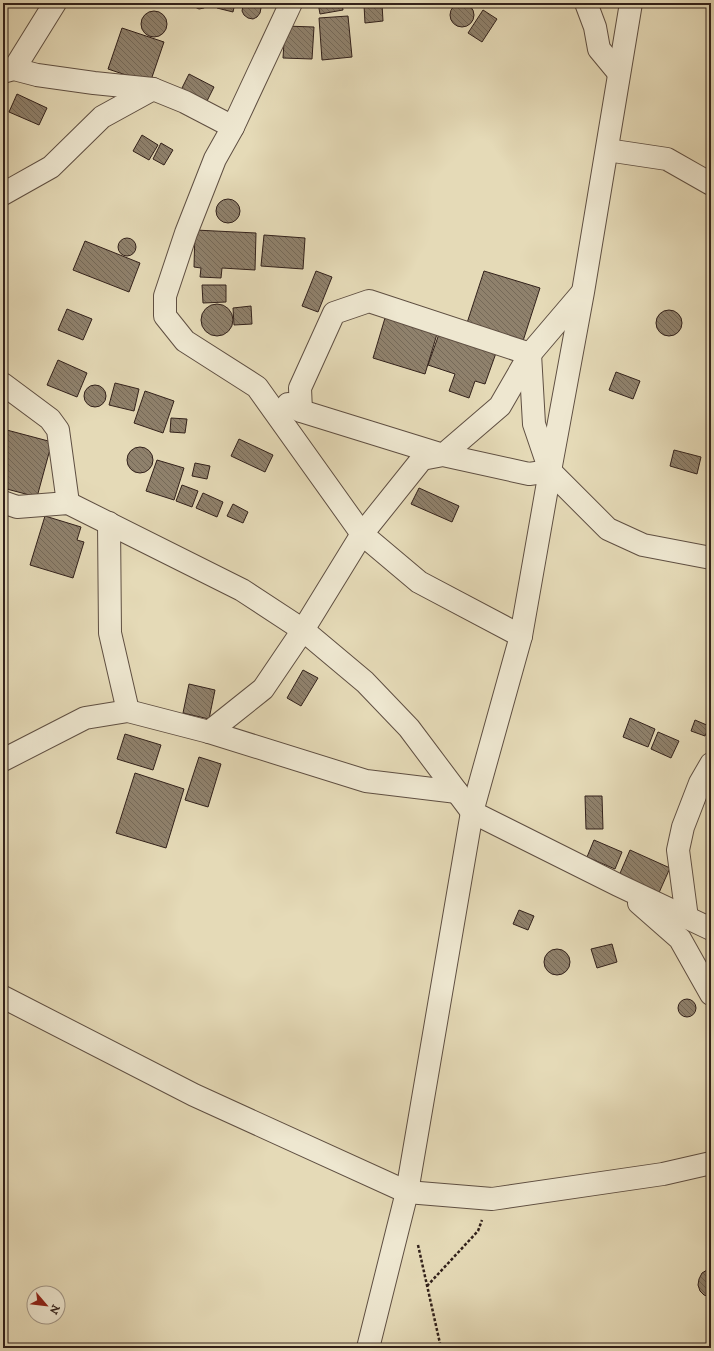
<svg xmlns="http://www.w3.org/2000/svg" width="714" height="1351" font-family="'IM FELL DW Pica',serif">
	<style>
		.building { fill: url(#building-back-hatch); stroke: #32211b }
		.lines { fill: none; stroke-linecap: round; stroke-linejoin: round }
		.minor-casing { stroke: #5f4f42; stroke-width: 24 }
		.path { stroke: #32211b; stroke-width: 2.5; stroke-dasharray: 3 2; stroke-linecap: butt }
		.minor { stroke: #eee7d0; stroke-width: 22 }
	</style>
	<defs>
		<pattern id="building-back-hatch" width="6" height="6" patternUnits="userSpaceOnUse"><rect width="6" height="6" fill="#8f816c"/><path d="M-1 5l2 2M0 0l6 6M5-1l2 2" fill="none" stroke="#756958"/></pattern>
	</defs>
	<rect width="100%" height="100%" fill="#e5dab7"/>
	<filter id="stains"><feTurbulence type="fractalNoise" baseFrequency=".005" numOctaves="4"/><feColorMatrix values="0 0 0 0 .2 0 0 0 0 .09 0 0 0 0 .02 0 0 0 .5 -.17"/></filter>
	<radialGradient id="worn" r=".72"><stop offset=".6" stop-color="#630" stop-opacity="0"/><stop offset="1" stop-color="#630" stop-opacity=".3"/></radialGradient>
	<g class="building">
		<circle cx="462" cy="15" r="12"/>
		<path d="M191,3h19l-6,5 -5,1 -6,-3z"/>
		<path d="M218,3h17l-2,9 -16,-4z"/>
		<path d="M245,3h14l2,5 -1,5 -3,4 -4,2 -5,-1 -4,-3 -2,-4 1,-5z"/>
		<path d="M318,3h24l1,7 -23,4z"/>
		<path d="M382,4l1,17 -18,2 -1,-18z"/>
		<path d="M483,10l14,9 -15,23 -14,-9z"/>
		<circle cx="154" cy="24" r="13"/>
		<path d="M348,16l4,41 -30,3 -3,-42z"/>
		<path d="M285,26l29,1 -2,32 -29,-1z"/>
		<path d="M122,28l42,14 -14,41 -42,-14z"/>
		<path d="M189,74l25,13 -9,18 -25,-13z"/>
		<path d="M17,94l30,14 -8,17 -30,-13z"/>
		<path d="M142,135l16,10 -9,15 -16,-9z"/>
		<path d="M161,143l12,7 -9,15 -11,-6z"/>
		<circle cx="228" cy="211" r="12"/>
		<path d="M195,230l61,3 -1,37 -33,-2 -1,10 -21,-1 1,-9 -7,-1z"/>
		<path d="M264,235l41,3 -2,31 -42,-3z"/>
		<circle cx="127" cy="247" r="9"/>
		<path d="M85,241l55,22 -11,29 -56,-22z"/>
		<path d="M316,271l16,6 -14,35 -16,-6z"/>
		<path d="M484,271l56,17 -17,53 -56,-18z"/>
		<path d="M202,285h24v17l-23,1z"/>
		<circle cx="217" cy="320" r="16"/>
		<path d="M251,306l1,18 -18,1 -1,-17z"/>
		<path d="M67,309l25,10 -9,21 -25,-10z"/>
		<circle cx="669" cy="323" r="13"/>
		<path d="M385,318l52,16 -12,40 -52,-16z"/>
		<path d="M439,334l57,19 -11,31 -10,-3 -6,17 -20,-7 6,-17 -27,-9z"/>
		<path d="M58,360l29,13 -10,24 -30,-12z"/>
		<path d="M616,372l24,9 -7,18 -24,-9z"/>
		<path d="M115,383l24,6 -5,22 -25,-6z"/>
		<circle cx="95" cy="396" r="11"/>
		<path d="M145,391l29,10 -11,32 -29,-10z"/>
		<path d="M171,418l16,1 -2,14 -15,-1z"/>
		<path d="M3,429l49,13 -15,55 -34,-9z"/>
		<path d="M239,439l34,16 -8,17 -34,-16z"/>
		<circle cx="140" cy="460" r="13"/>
		<path d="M674,450l27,7 -4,17 -27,-8z"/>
		<path d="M157,460l27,8 -10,32 -28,-9z"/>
		<path d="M195,463l15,3 -3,13 -15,-3z"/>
		<path d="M182,485l16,6 -6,16 -16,-6z"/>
		<path d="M419,488l40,18 -7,16 -41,-18z"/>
		<path d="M203,493l20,9 -6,15 -21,-9z"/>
		<path d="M233,504l15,8 -5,11 -16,-7z"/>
		<path d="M45,516l36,11 -4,13 7,2 -11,36 -43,-13z"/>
		<path d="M303,670l15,8 -17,28 -14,-8z"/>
		<path d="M189,684l26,6 -6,29 -26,-6z"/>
		<path d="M630,718l25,11 -7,18 -25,-10z"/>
		<path d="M695,720l14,6 -4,10 -14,-5z"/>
		<path d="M658,732l21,9 -8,17 -20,-9z"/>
		<path d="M125,734l36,11 -8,25 -36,-11z"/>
		<path d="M199,757l22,7 -13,43 -23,-7z"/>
		<path d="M135,773l49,16 -18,59 -50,-15z"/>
		<path d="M585,796h17l1,33h-17z"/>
		<path d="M594,840l28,12 -7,17 -28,-12z"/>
		<path d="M630,850l40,18 -12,27 -40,-17z"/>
		<path d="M519,910l15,6 -6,14 -15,-6z"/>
		<path d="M612,944l5,18 -20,6 -6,-19z"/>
		<circle cx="557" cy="962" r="13"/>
		<circle cx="687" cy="1008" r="9"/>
		<path d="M707,1270h4v27h-1l-6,-2 -4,-4 -2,-6 1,-6 3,-6z"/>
	</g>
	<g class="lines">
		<g class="minor-casing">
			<g id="minor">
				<path d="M291,3l-58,124 -18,32 -29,74 -21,63v20l20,25 72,46 105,147 57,48 102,54"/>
				<path d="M586,3l9,24 4,22 19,23"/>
				<path d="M14,69l41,-66"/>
				<path d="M3,72l11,-3 23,6 57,8 59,6 32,13 48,25"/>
				<path d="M607,150l60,9 44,25"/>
				<path d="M3,194l48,-27 51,-50 51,-28"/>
				<path d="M3,384l47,35 8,11 10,73"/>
				<path d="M288,404l13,7 142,44 57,-49 30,-52 52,-61"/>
				<path d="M301,411l-1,-23 34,-75 35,-12 161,53 4,70 16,47 58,58 35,16 68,13"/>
				<path d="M3,502l14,5 51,-4 174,87 61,40 62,52 44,46 63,84 146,73 93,44"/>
				<path d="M109,523l1,110 18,78"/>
				<path d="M209,732l54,-43 40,-59 59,-96 60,-75 21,-4 86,19 21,-3"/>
				<path d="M3,760l82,-42 43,-7 81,21 157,49 91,11"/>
				<path d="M639,903l41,36 31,55"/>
				<path d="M687,918l-9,-68 5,-23 17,-44 11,-19"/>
				<path d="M3,997l191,98 213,97 85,7 171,-25 48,-11"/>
				<path d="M368,1348l39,-156 65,-380 49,-176 29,-165 33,-179 48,-289"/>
			</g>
		</g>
		<g class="path">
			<path d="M418,1245l23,103"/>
			<path d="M427,1286l51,-55 4,-11"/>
		</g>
		<use href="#minor" class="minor"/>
	</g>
	<rect width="714" height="1351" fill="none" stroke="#e5dab7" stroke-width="16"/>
	<rect x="4" y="4" width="706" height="1343" fill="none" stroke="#32211b" stroke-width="2"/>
	<rect x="8" y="8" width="698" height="1335" fill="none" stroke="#32211b"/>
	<g transform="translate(46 1305) rotate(118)"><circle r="19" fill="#eee7d0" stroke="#a39888"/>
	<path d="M0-3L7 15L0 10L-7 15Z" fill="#8f2418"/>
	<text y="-6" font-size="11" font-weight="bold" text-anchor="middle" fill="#32211b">N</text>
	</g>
	<rect width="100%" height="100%" filter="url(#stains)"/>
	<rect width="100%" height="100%" fill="url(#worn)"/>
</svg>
